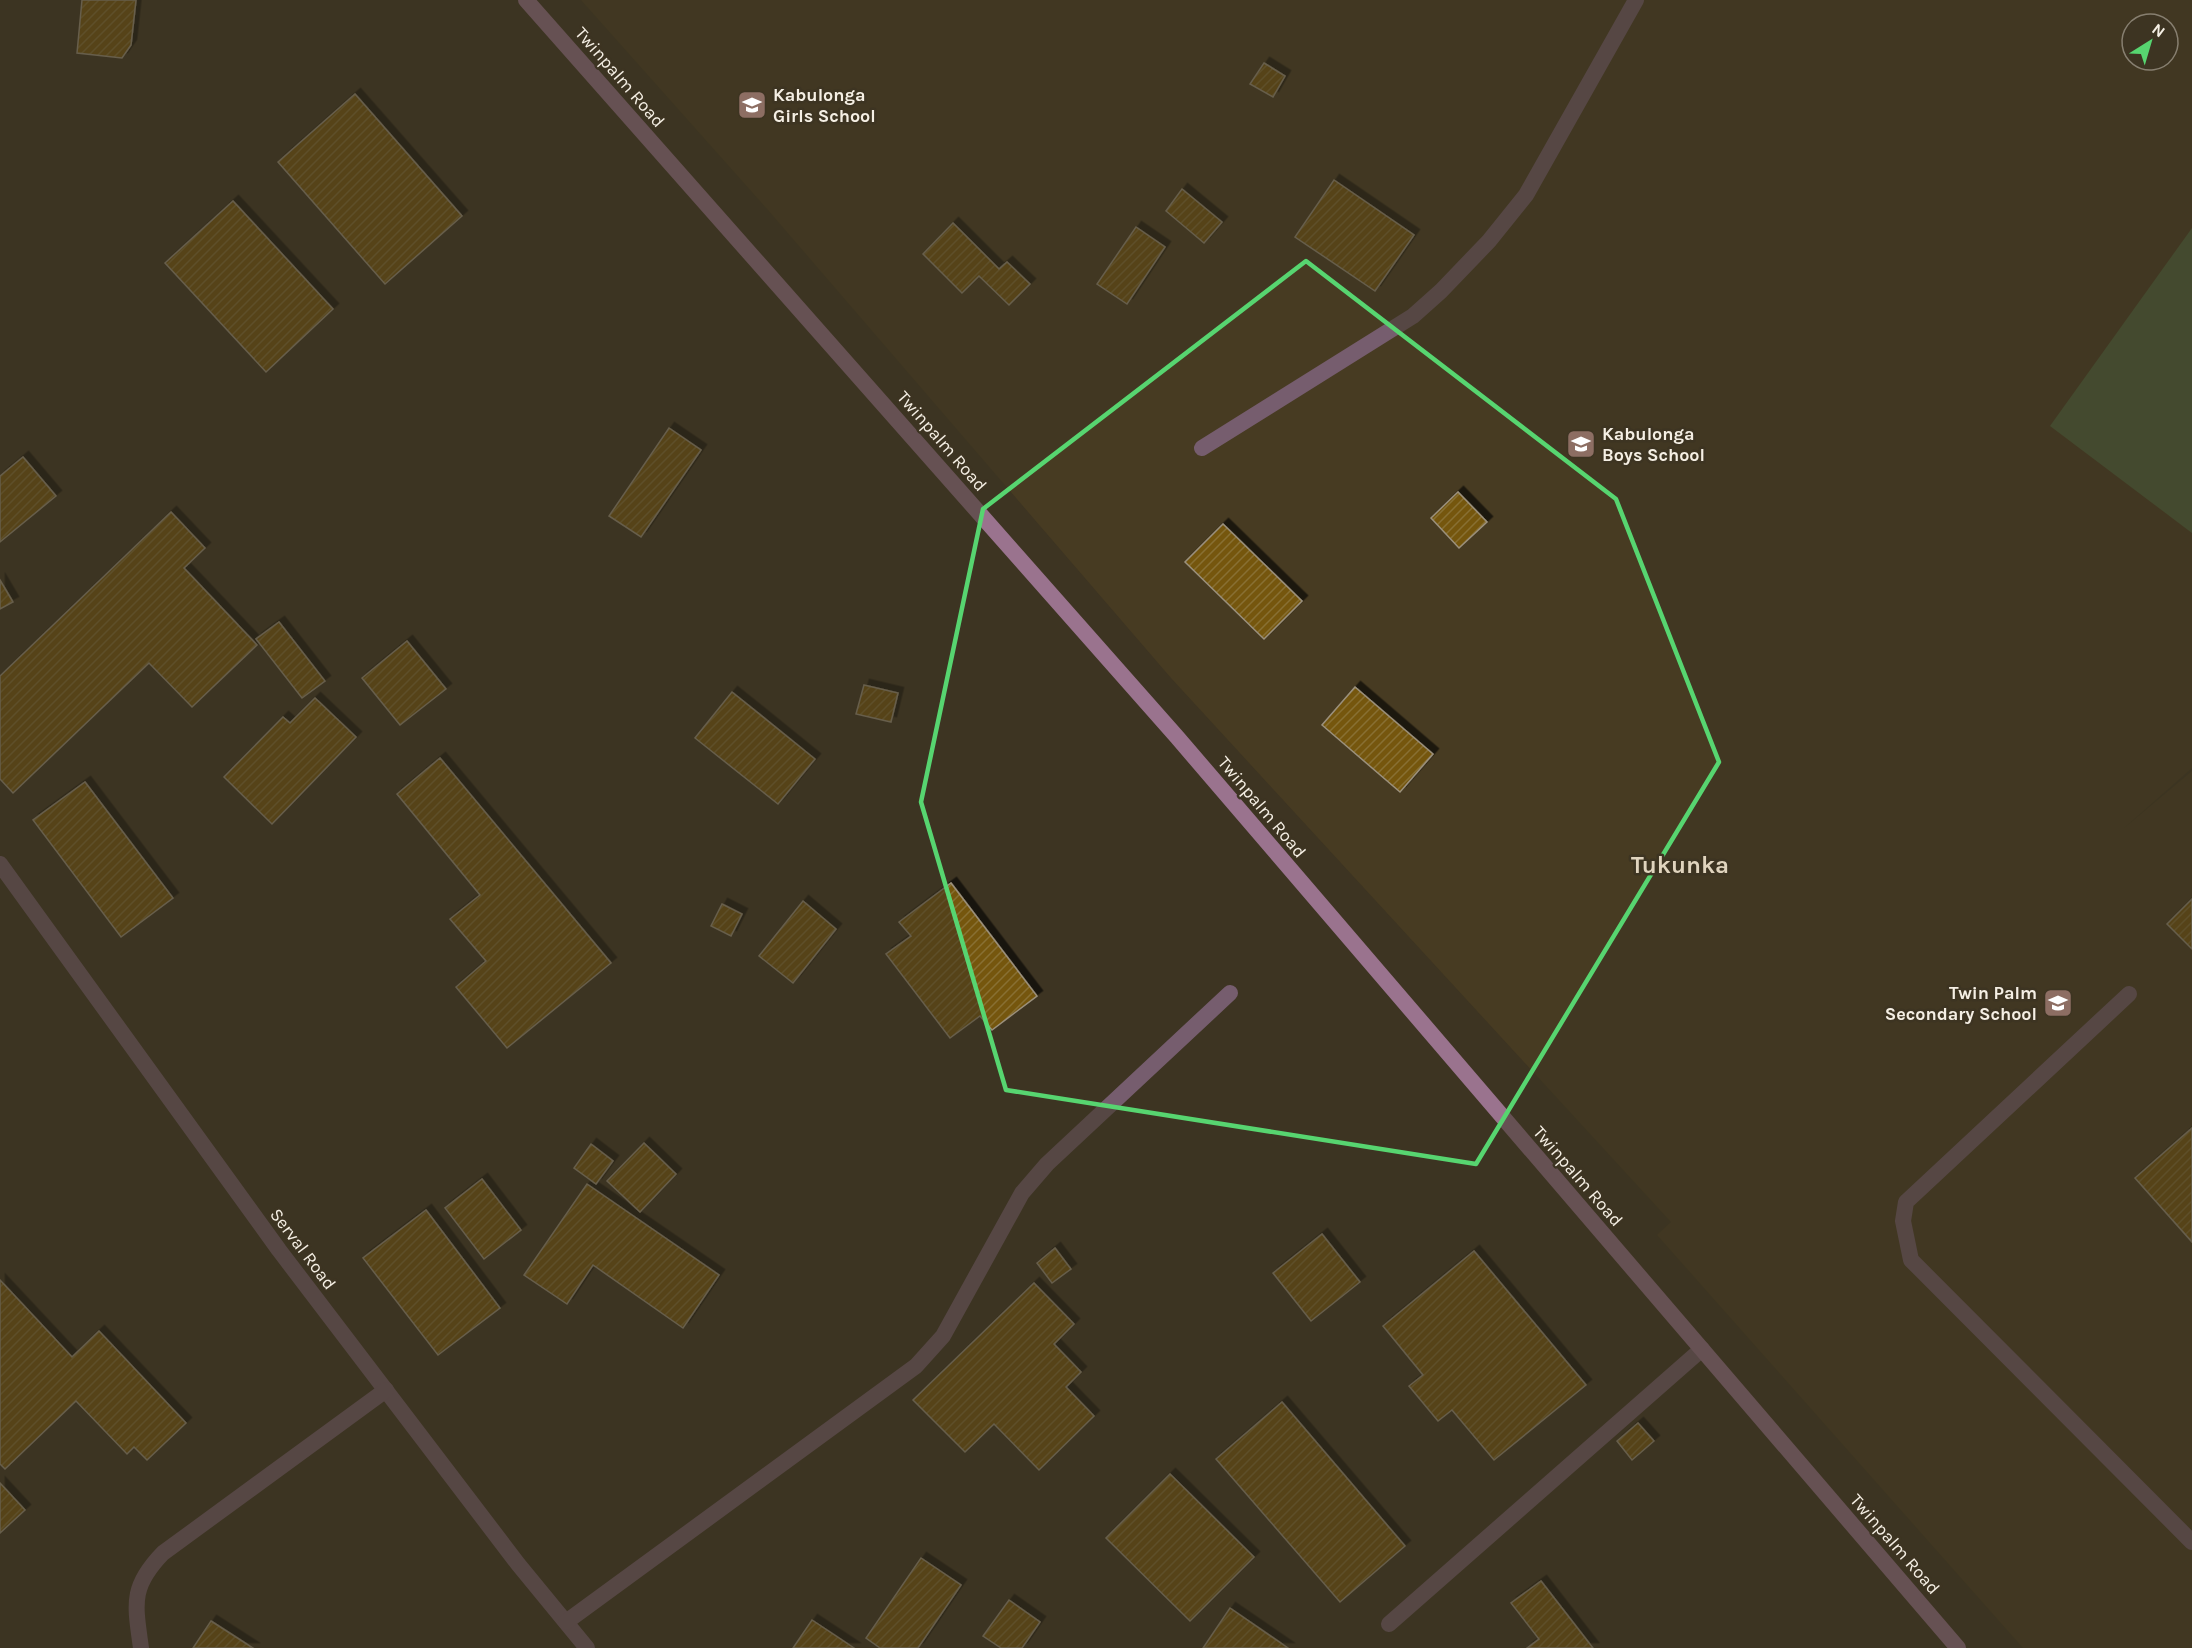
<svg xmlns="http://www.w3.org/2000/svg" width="2192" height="1648" font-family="Karla,sans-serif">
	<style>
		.built { fill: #473b22; fill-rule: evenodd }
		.pitch { fill: #4e653e }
		.building { fill: url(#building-hatch); stroke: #9b907c; stroke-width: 1.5; filter: url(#shadow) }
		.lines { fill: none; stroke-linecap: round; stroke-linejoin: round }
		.service { stroke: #765d6e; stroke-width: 16 }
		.minor { stroke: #765d6e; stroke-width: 16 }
		.secondary { stroke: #9a738e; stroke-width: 16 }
		.marked { fill: none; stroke: #57d570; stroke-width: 4.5; stroke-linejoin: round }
		.labels { text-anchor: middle; stroke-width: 5; stroke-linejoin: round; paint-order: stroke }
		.street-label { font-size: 18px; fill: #f5efe4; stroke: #3d3422 }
		.poi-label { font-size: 18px; font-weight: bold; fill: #f5efe4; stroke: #3d3422; text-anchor: start }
		.district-label { font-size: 24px; font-weight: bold; fill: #e0d4be; stroke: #3d3422 }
	</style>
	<defs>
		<pattern id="building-hatch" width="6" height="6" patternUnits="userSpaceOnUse" patternTransform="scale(1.5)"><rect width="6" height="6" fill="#745710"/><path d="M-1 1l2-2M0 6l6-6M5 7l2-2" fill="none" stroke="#886f33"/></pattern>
		<filter id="shadow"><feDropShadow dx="5.5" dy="-5.5" stdDeviation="0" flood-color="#0009"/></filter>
	</defs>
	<rect width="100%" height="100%" fill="#3d3422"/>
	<path class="built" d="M581,0h1611v768l-69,61 69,-58v877h-169l-366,-413 14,-13 -500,-544 -403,-468zM2132,24h36v36h-36z"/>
	<path class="pitch" d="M2192,228v305l-142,-107z"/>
	<g class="building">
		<path d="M82,0h54l-5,45 -9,13 -45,-5z"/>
		<path d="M1264,63l21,13 -12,21 -23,-13z"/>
		<path d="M355,94l107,122 -77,68 -107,-122z"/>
		<path d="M1334,180l80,55 -39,56 -80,-54z"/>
		<path d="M1182,189l40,33 -18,21 -38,-32z"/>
		<path d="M233,201l100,108 -67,63 -101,-109z"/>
		<path d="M953,223l46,46 8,-7 23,22 -21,21 -30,-29 -17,17 -39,-39z"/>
		<path d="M1136,227l29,20 -38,57 -30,-20z"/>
		<path d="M669,428l32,22 -60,87 -32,-21z"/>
		<path d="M23,457l33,39 -56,46v-66z"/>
		<path d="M1458,492l29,30 -28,26 -28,-30z"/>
		<path d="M171,512l34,36 -21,20 73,77 -65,62 -43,-44 -136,130 -13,-14v-103z"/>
		<path d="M1223,524l79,77 -38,38 -79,-77z"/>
		<path d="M0,580l13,22 -13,7z"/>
		<path d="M279,622l46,59 -23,17 -46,-59z"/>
		<path d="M407,641l39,48 -46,36 -38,-47z"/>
		<path d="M864,685l34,8 -7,29 -35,-8z"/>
		<path d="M1355,687l78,67 -33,38 -78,-67z"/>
		<path d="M732,692l83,67 -37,45 -83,-66z"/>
		<path d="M315,698l41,39 -84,87 -48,-47 59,-60 7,6z"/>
		<path d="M440,758l171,205 -104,85 -51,-61 30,-26 -36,-42 30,-24 -83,-101z"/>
		<path d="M85,782l88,116 -52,39 -88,-117z"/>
		<path d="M951,883l86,113 -45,34 -12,-14 -30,22 -64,-84 25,-18 -12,-14z"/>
		<path d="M2192,899v50l-25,-25z"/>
		<path d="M803,901l33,28 -43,54 -34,-27z"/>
		<path d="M722,904l20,10 -11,22 -20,-10z"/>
		<path d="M2192,1128v114l-57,-64z"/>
		<path d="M644,1143l32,31 -36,38 -33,-31z"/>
		<path d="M591,1144l22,17 -17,23 -22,-16z"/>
		<path d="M482,1179l39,51 -37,29 -39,-51z"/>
		<path d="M587,1184l132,91 -36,53 -90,-63 -26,39 -43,-29z"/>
		<path d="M426,1210l74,98 -62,47 -75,-97z"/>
		<path d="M1322,1234l38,48 -49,39 -38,-48z"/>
		<path d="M1055,1248l16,21 -19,14 -15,-20z"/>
		<path d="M1474,1251l112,134 -92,75 -42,-50 -14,11 -29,-35 14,-11 -40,-49z"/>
		<path d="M0,1280l72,77 27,-26 87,92 -39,37 -13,-13 -7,7 -51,-53 -71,68 -5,-5z"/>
		<path d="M1034,1283l40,41 -20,20 27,28 -15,15 28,29 -55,54 -45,-46 -29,28 -52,-52z"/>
		<path d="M1282,1402l123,144 -65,56 -124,-143z"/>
		<path d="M1638,1423l16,18 -22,19 -15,-19z"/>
		<path d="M1170,1474l84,83 -64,64 -84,-83z"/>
		<path d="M0,1483l25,27 -25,23z"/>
		<path d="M921,1558l40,27 -43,63h-38l-14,-10z"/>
		<path d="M1541,1581l52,67h-66l12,-9 -28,-36z"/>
		<path d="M1009,1600l31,22 -18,26h-21l-18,-12z"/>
		<path d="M1230,1608l58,40h-85z"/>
		<path d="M812,1620l42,28h-61z"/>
		<path d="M211,1621l42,27h-60z"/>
	</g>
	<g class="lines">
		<g class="service">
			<path d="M1202,448l211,-132 28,-25 48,-50 37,-46 110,-195"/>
			<path d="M2129,994l-223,208 -3,19 8,39 281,282"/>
		</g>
		<g class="minor">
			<path d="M0,864l279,386 239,314 69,84"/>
			<path d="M566,1622l350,-256 27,-30 79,-143 25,-29 183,-171"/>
			<path d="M1389,1624l313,-275"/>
			<path d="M141,1648c-6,-44 -11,-61 22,-95l223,-163"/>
		</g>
		<path class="secondary" d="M526,0l651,737 781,911"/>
	</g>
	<path d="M0 0H2192V1648H0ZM1306,261l310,238 103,263 -243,402 -470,-74 -85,-288 62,-293z" fill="#3d3422" fill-opacity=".55" fill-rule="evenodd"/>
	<path class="marked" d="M1306,261l310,238 103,263 -243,402 -470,-74 -85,-288 62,-293z"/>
	<defs>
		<g id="school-square" transform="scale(1.5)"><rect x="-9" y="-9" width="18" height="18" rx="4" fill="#8d6e63" stroke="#3d3422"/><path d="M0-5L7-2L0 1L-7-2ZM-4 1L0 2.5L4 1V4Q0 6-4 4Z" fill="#fff"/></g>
	</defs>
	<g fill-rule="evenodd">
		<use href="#school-square" x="752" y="105"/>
		<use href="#school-square" x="1581" y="444"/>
		<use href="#school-square" x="2058" y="1003"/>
	</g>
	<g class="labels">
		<g class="street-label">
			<text transform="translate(620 77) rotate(49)" y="6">Twinpalm Road</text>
			<text transform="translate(942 441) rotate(49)" y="6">Twinpalm Road</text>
			<text transform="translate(1262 807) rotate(50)" y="6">Twinpalm Road</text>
			<text transform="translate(1578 1176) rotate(49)" y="6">Twinpalm Road</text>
			<text transform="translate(303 1249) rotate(53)" y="6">Serval Road</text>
			<text transform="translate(1895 1544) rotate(49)" y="6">Twinpalm Road</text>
		</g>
		<g class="poi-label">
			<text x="773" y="101">Kabulonga<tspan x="773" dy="21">Girls School</tspan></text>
			<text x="1602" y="440">Kabulonga<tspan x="1602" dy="21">Boys School</tspan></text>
			<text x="2037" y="999" text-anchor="end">Twin Palm<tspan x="2037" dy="21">Secondary School</tspan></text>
		</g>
		<g class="district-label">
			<text x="1680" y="873">Tukunka</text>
		</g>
	</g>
	<g transform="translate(2150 42) rotate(37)"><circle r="28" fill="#3d3422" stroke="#877f70" stroke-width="1.5"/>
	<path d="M0-4.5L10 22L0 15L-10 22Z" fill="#57d570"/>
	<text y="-9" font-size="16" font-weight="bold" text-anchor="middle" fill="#f5efe4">N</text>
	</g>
</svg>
